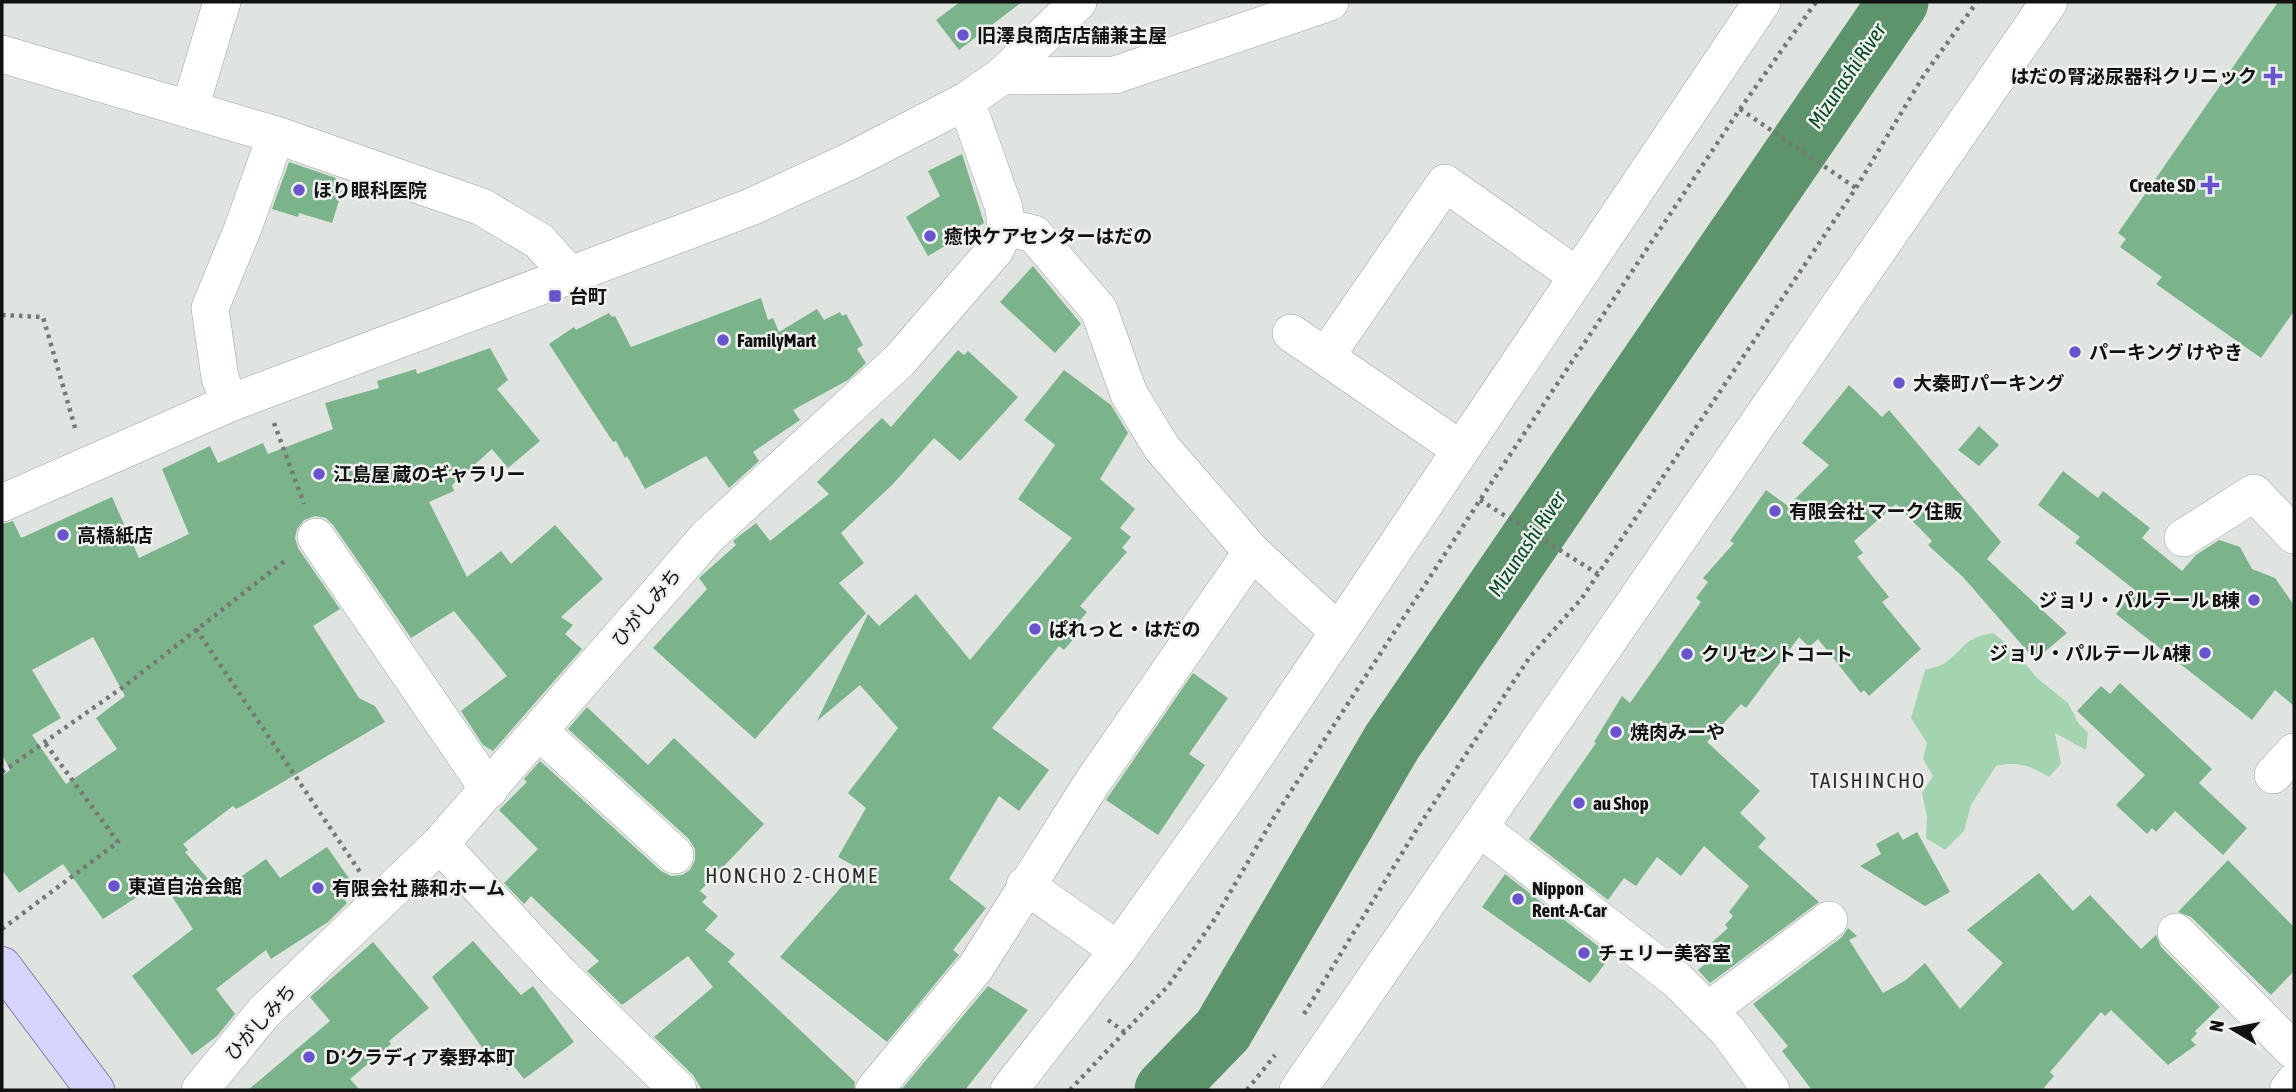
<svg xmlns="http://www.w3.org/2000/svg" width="2296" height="1092" font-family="'Asap Condensed','Noto Sans JP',sans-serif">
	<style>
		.green { fill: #a3d4af }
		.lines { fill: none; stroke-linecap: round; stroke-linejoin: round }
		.river { stroke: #5d946c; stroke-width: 61 }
		.building { fill: #7bb38a; fill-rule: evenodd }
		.minor-casing { stroke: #9da09e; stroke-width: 38 }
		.major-casing { stroke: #807ea9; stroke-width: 40 }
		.path { stroke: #757876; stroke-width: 4.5; stroke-dasharray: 3.5 5; stroke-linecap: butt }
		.minor { stroke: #fff; stroke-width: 37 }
		.major { stroke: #d7d5fd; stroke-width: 38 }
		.poi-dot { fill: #6a54ce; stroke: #eef1ee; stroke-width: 2.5 }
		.labels { text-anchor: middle; stroke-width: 5; stroke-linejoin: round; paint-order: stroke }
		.poi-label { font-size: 19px; font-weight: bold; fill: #101110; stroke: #eef1ee; text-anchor: start }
		.street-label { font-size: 19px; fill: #101110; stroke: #eef1ee }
		.water-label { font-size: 21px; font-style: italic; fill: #044923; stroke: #eef1ee }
		.neighbourhood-label { font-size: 21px; letter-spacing: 2px; fill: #2a2d2b; stroke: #eef1ee }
	</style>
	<rect width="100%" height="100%" fill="#e0e4e1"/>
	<path class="green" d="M1993,633l20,16 24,29 31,25 11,21 9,9 -2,17 -31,-17 6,31 -12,13c-18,-11 -32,-16 -53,-11l-25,39 -7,26 -19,19 -19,-12 1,-22 -5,-23 11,-17 -10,-17 4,-16 -16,-25 14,-48c6,-2 16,-4 21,-8 20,-15 18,-24 47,-29z"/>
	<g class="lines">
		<path class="river" d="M1165,1090l58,-60 169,-288 506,-740"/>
	</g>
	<g class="building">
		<path d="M960,2h62l-63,48 -23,-30z"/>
		<path d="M2278,2h16v309l-33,47 -105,-74 6,-7 -42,-30 6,-8 -8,-6z"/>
		<path d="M962,154l22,69 -56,33 -22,-39 34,-21 -12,-25z"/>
		<path d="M289,162l47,16 -3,11 9,2 -10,32 -33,-10 -1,4 -26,-8z"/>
		<path d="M1033,266l48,58 -26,29 -55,-51z"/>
		<path d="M761,298l7,22 5,-2 6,14 38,-23 7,11 16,-8 2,4 4,-2 17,31 -6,4 9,14 -18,17 -55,30 7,10 -47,32 6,9 -30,27 -23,-32 -61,33 -18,-33 -2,2 -9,-17 -3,1 -64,-98 25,-17 2,3 33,-17 3,4 3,-1 16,31z"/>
		<path d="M490,348l18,32 -11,9 43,52 -32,27 -16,-19 -40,36 2,6 -25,11 38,75 34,-26 10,13 44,-39 48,54 -42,38 12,8 -8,9 17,15 -89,102 -10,-6 -22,-34 46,-35 -53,-65 -43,27 -78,-113 -7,-7 -11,-2 -11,4 -7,9 -2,9 3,10 42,61 -27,17 46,72 16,8 10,16 -143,84 -6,3 -3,-3 -50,38 5,6 -3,2 34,40 47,-33 14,19 47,-31 31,44 -13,9 2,3 -19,19 -57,37 -5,-9 -50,39 19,25 -18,22 -25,19 -60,-79 61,-47 -31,-48 -59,38 -40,-55 -44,29 -17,-23v-94l8,-6 -8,-16v-230l11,-3 8,17 91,-41 27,61 50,-24 -27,-65 48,-23 8,17 45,-20 5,11 65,-25 -8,-26 54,-15 -2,-7 39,-12 1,5zM93,637l32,59 -29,22 21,31 -51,35 -34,-49 29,-17 -29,-48z"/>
		<path d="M958,350l6,5 4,-4 50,46 -58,64 -26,-23 -41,46 -52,49 23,30 -25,20 27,30 -111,126 -102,-91 54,-59 -8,-11 37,-33 -3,-4 23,-18 14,18 59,-47 -12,-12 65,-64 9,9z"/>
		<path d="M1064,370l47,35 17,28 -28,46 35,30 -15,19 11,9 -9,11 5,4 -47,54 7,6 -9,11 5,5 -19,22 -5,-4 -67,82 57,42 -30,41 -20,-15 -50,83 37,29 -33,42 6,5 -72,87 -107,-85 78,-89 -20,-11 28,-49 -18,-15 50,-65 -38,-43 -43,36 51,-107 11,12 37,-32 54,66 102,-122 -54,-39 37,-54 -31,-25z"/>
		<path d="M1849,385l33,32 7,-7 112,132 -14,17 80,74 -32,27 -72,-83 -35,-32 4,-4 -36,-37 -42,37 9,12 -6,4 32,40 -7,5 39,47 -52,47 -5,-6 -3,3 -43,-54 -9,8 -10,-10 -53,71 -5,-4 -34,38 53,49 -20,22 26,25 -8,9 61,55 -109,81 -12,-13 7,-6 -8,-8 31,-28 -3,-3 8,-9 -4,-4 20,-26 -45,-40 -23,30 -24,-19 -21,29 -12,-8 -16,22 -79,-61 67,-96 -2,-1 28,-46 8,7 71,-101 -5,-4 12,-16 -5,-4 31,-35 -4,-2 36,-51 22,16 41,-41 -27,-22z"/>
		<path d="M1979,426l20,19 -20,21 -21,-16z"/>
		<path d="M2063,471l35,27 5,-7 47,37 -8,10 40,33 14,-16 23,-15 21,7 12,22 23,9 19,27v101l-19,-16 -23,30 -136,-106 19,-24 -60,-47 5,-6 -42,-32z"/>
		<path d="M1193,673l35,25 -39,56 16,11 -47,70 -52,-35z"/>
		<path d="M2120,683l92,86 -13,14 48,45 -24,27 -48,-44 -19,21 -4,-4 -5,6 -31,-29 29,-30 -68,-64 24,-25 9,8z"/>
		<path d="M587,707l61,58 26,-27 90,86 -64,67 7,6 -5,5 16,14 -13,14 30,24 -7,8 127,120 -1,8h-152l-9,-15 -39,-38 59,-50 -25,-31 -66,49 -35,-34 12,-10 -68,-65 -7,8 -20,-21 34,-34 -39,-39 28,-28 -3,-3 16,-18 121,110 10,5 11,-1 8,-5 5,-10v-11l-6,-10 -121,-110z"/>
		<path d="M1898,832l5,8 14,-8 33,60 -25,14 -65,-40 21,-12 -5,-10z"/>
		<path d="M2228,860l66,67v44l-23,24 -80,-78 -13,-5z"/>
		<path d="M2039,873l34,38 17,-16 51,54 15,-14 5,12 59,60 -25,24 2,2 -6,7 5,5 -28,20 -57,-55 -6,6 -4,-4 -51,60 4,4 -12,14h-230l-30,-39 6,-5 -35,-42 89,-67 6,-9 9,8 -8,4 34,53 23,-13 19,-17 35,46 43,-46 -36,-33z"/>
		<path d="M1505,874l106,82 -21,27 -108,-76z"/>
		<path d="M473,941l48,54 12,-9 41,56 -50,37 -11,-14 -6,5 -8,-11 -6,4 -61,-86z"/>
		<path d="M373,942l56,66 -40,33 2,3 -41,35 10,11h-112l82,-69 -20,-24z"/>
		<path d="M988,986l40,24 -63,80h-64z"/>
	</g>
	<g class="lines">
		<g class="minor-casing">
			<g id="minor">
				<path d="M2,54l274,81 206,72 57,34 30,33"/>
				<path d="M1002,76l113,-1 215,-73"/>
				<path d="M190,108l32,-106"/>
				<path d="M1006,227l28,7 65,76 30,84 33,54 90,104 86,79"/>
				<path d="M1291,333l169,116"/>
				<path d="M1326,356l119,-173 132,93"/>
				<path d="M230,403l-10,-25 -10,-70 33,-80 33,-93"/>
				<path d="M2,503l228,-100 521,-196 99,-46 116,-60 36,-25 76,-74"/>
				<path d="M316,537l173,253"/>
				<path d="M2183,538l71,-45 40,42"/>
				<path d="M540,732l135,123"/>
				<path d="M2273,775l21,-23"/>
				<path d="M1481,829l196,151 51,51 43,59"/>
				<path d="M440,844l121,131 117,115"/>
				<path d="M1025,885l93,65"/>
				<path d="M2176,932l118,119"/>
				<path d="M1709,1010l120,-90"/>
				<path d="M200,1090l64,-78 176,-168 268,-308 191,-175 96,-111 11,-23 -2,-19 -38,-107"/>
				<path d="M874,1090l102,-123 116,-184 160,-231"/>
				<path d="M1009,1090l109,-140 117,-164 527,-784"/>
				<path d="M1298,1090l751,-1088"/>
				<path d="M2288,1090l6,-8"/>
			</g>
		</g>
		<g class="major-casing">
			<path id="major" d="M2,966l93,124"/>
		</g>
		<g class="path">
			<path d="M1740,109l116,79"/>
			<path d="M2,315l41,2 33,114"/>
			<path d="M274,423l30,81"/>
			<path d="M1480,500l118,74"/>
			<path d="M196,629l164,243"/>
			<path d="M2,772l124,-87 161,-126"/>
			<path d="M2,929l116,-87 -73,-99"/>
			<path d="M1304,1014l111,-182 114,-174 53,-60 274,-410 68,-113 53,-73"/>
			<path d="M1108,1020l18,13"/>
			<path d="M1070,1090l98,-104 46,-66 59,-101 207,-319 260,-391 76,-107"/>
			<path d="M1247,1090l28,-35"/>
		</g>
		<use href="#minor" class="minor"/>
		<use href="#major" class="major"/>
	</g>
	<g class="poi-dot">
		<circle cx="963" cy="35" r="7"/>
		<path d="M2269.5 65.5h7v7h7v7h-7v7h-7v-7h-7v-7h7z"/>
		<path d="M2206.5 174.5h7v7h7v7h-7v7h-7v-7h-7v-7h7z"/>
		<circle cx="299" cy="190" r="7"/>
		<circle cx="930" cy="236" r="7"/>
		<rect x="548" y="289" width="14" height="14" rx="3.5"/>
		<circle cx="723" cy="340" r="7"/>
		<circle cx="2075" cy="352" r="7"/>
		<circle cx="1899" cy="383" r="7"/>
		<circle cx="319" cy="474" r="7"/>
		<circle cx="1775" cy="511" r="7"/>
		<circle cx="63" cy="535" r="7"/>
		<circle cx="2254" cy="600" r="7"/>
		<circle cx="1035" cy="629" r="7"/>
		<circle cx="2205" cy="653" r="7"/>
		<circle cx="1687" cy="654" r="7"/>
		<circle cx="1616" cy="732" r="7"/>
		<circle cx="1579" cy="803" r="7"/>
		<circle cx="114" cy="886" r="7"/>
		<circle cx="318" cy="888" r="7"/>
		<circle cx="1518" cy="899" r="7"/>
		<circle cx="1584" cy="953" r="7"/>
		<circle cx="309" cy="1057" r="7"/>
	</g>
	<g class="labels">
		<g class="poi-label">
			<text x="977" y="42">旧澤良商店店舗兼主屋</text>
			<text x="2257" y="83" text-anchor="end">はだの腎泌尿器科クリニック</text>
			<text x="2196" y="192" text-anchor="end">Create SD</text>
			<text x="313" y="197">ほり眼科医院</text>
			<text x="944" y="243">癒快ケアセンターはだの</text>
			<text x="569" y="303">台町</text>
			<text x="737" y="347">FamilyMart</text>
			<text x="2089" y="359">パーキング けやき</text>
			<text x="1913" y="390">大秦町パーキング</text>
			<text x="333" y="481">江島屋 蔵のギャラリー</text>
			<text x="1789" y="518">有限会社 マーク住販</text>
			<text x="77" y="542">高橋紙店</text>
			<text x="2240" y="607" text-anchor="end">ジョリ・パルテール B棟</text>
			<text x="1049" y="636">ぱれっと・はだの</text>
			<text x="2191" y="660" text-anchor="end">ジョリ・パルテール A棟</text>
			<text x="1701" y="661">クリセントコート</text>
			<text x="1630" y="739">焼肉みーや</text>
			<text x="1593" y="810">au Shop</text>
			<text x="128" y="893">東道自治会館</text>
			<text x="332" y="895">有限会社 藤和ホーム</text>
			<text x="1532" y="895">Nippon<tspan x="1532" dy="22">Rent-A-Car</tspan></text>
			<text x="1598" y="960">チェリー美容室</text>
			<text x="323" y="1064">Ｄ’クラディア秦野本町</text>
		</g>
		<g class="street-label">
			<text transform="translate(646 607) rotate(-50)" y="7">ひがしみち</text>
			<text transform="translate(260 1022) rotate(-48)" y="7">ひがしみち</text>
		</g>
		<g class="water-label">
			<text transform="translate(1847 76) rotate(-56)" y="7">Mizunashi River</text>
			<text transform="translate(1527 544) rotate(-56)" y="7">Mizunashi River</text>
		</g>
		<g class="neighbourhood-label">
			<text x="1868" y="788">TAISHINCHO</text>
			<text x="792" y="883">HONCHO 2-CHOME</text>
		</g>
	</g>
	<rect width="2296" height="1092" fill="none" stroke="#101110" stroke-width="7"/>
	<g transform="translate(2233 1029) rotate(280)" stroke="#eef1ee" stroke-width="5" paint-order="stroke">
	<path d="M0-5L12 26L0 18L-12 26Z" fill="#101110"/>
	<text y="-10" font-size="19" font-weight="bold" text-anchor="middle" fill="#101110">N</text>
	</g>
</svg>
